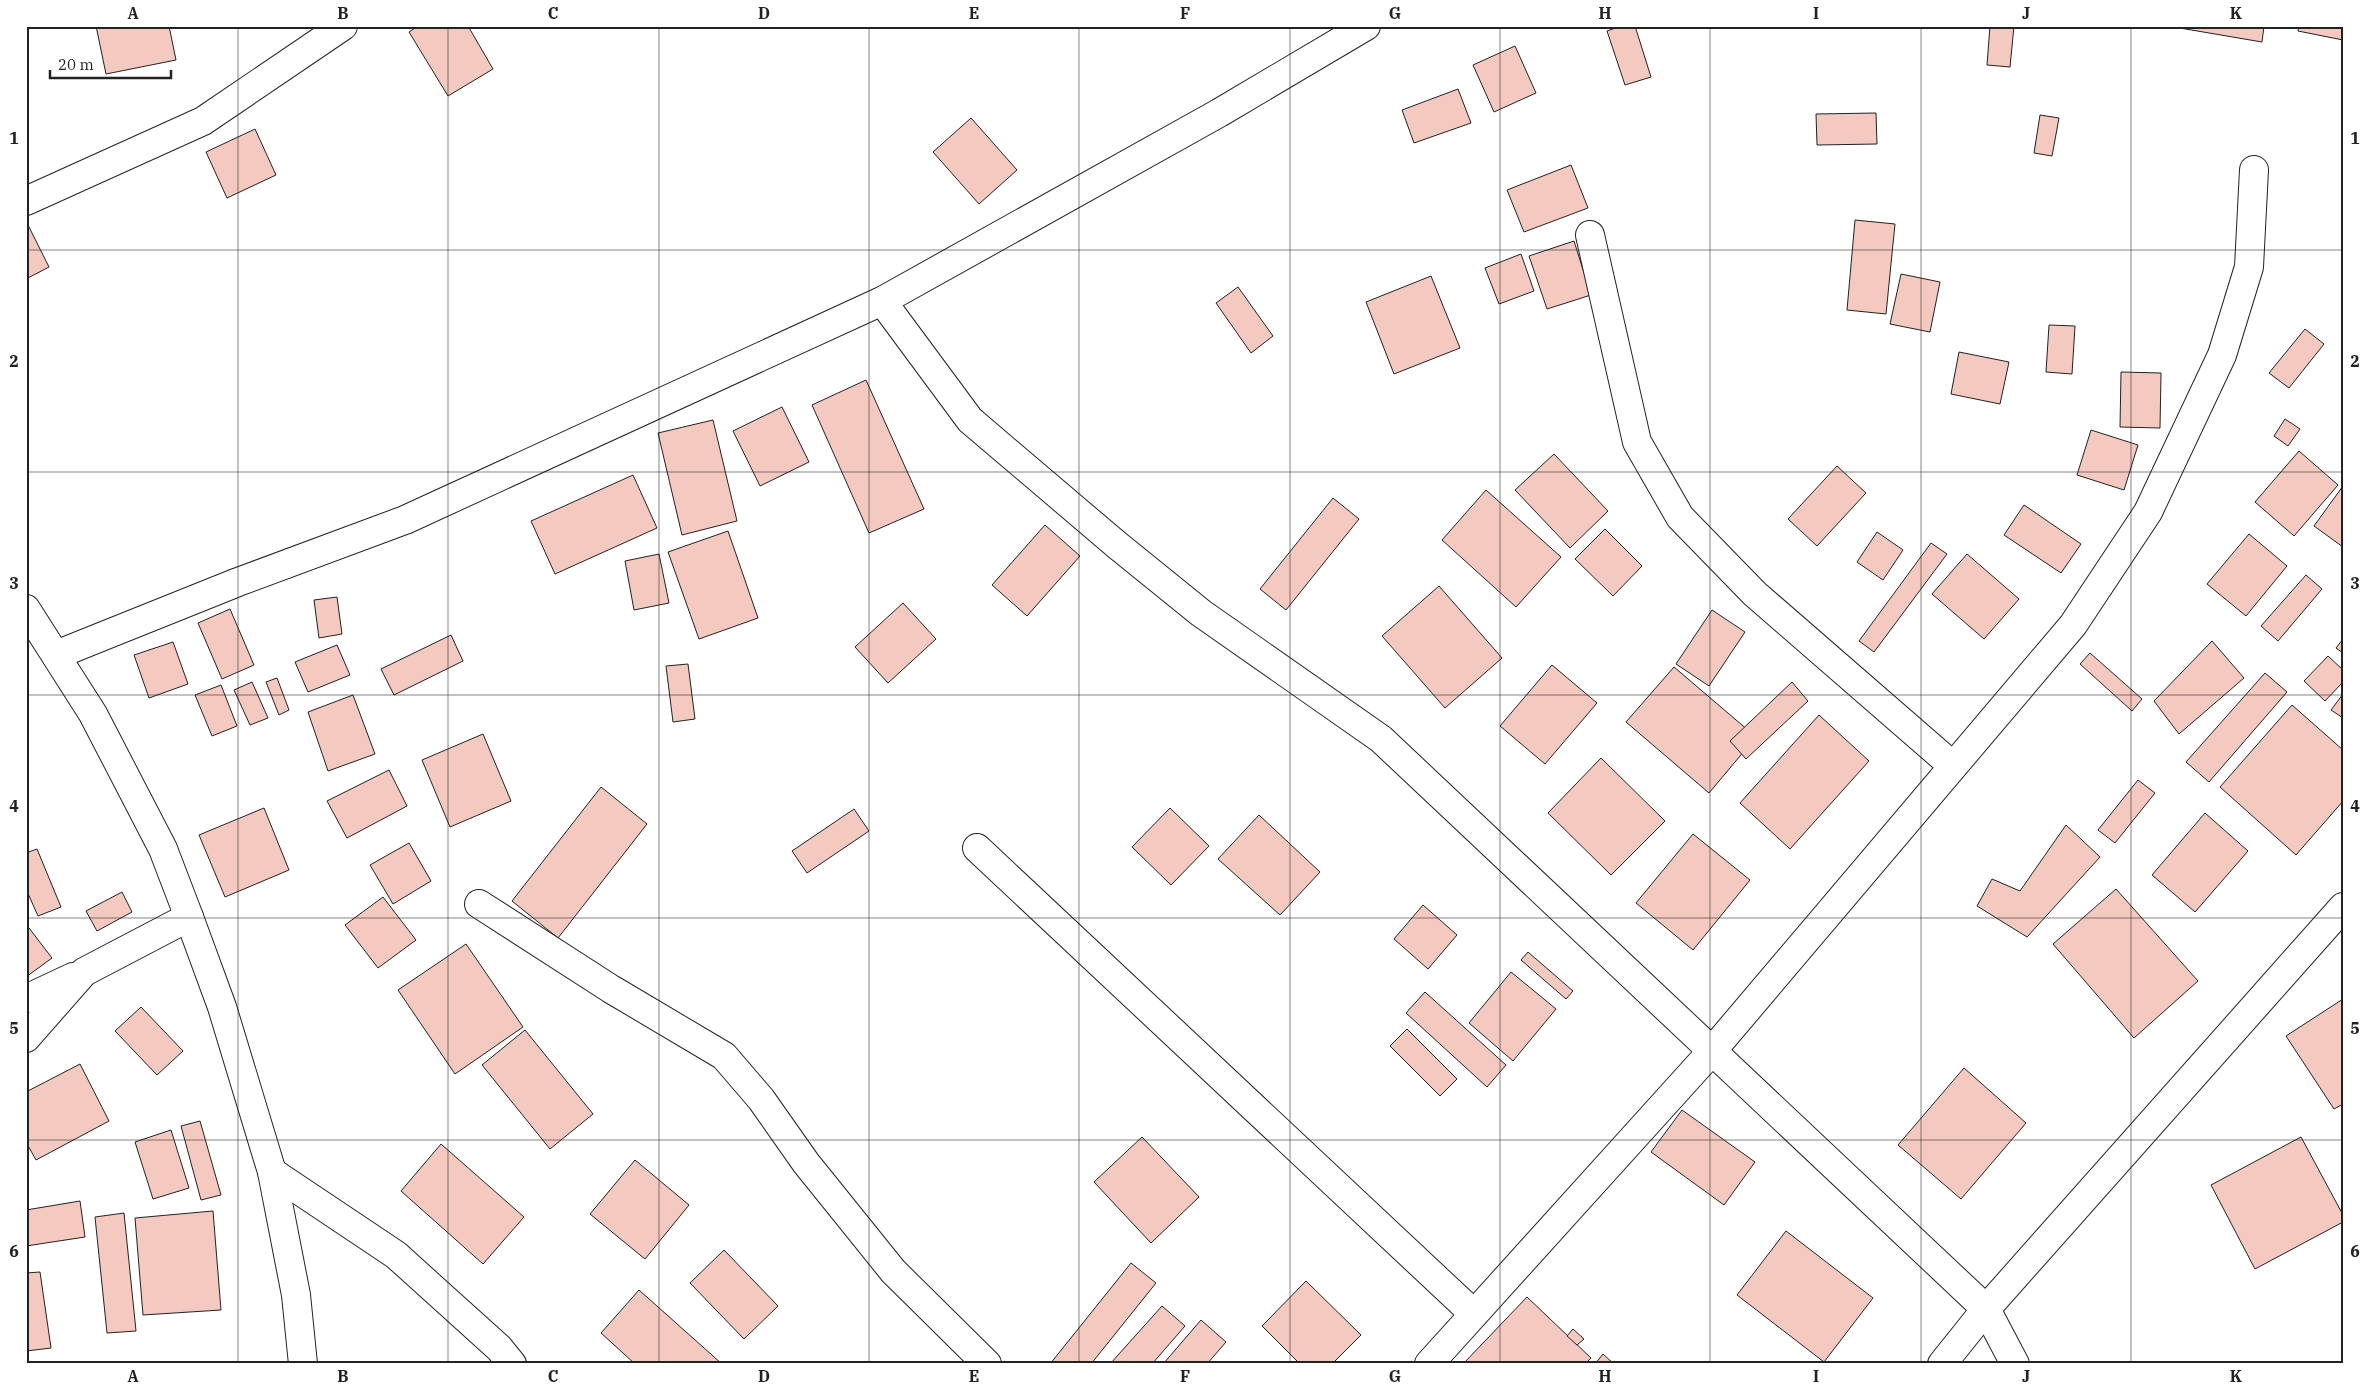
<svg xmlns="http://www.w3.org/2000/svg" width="2369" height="1390" font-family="'IBM Plex Serif',serif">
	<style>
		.building { fill: #f3c9c0; stroke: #222 }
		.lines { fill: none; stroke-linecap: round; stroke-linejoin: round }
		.street-casing { stroke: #222; stroke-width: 30 }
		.street { stroke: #fff; stroke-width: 28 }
		.grid { fill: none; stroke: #222; stroke-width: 1; stroke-opacity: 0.55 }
		.neatline { fill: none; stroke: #222; stroke-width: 2 }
		.grid-label { font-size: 16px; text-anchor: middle; font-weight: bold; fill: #222 }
	</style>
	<rect width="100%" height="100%" fill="#fff"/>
	<g class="building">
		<path d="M96,26h73l7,34 -70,14z"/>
		<path d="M418,26h50l25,43 -45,27 -39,-64z"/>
		<path d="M1621,26h14l16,51 -26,8 -18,-54z"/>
		<path d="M1990,26h24l-4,41 -23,-2z"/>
		<path d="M2168,26h96l-2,16z"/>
		<path d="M2299,26h44v14l-45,-9z"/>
		<path d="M1515,46l21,47 -42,19 -21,-47z"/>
		<path d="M1458,89l13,34 -57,20 -12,-33z"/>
		<path d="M1876,113l1,31 -60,1 -1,-31z"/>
		<path d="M2040,115l19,3 -7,38 -18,-3z"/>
		<path d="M971,118l46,52 -38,34 -46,-52z"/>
		<path d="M255,129l21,46 -49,23 -21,-46z"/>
		<path d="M1571,165l17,43 -64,24 -17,-42z"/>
		<path d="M1855,220l40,4 -9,90 -39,-4z"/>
		<path d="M26,221l23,46 -23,12z"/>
		<path d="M1574,241l17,54 -44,14 -18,-53z"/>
		<path d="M1521,254l13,37 -35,13 -14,-36z"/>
		<path d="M1901,274l39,8 -10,50 -40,-8z"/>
		<path d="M1431,276l29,72 -66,26 -28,-72z"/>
		<path d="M1238,287l35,49 -22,17 -35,-50z"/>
		<path d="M2049,325l26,1 -3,48 -26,-2z"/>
		<path d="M2305,329l19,15 -35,44 -20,-15z"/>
		<path d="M1959,352l50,10 -9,42 -49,-10z"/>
		<path d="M2121,372l40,1 -1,55 -40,-1z"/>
		<path d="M866,380l58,129 -55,24 -57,-128z"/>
		<path d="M782,407l27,55 -49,24 -27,-55z"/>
		<path d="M2285,419l15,10 -12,17 -14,-10z"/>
		<path d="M713,420l24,101 -55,14 -24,-102z"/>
		<path d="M2091,430l47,15 -14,45 -47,-15z"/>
		<path d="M2299,451l39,34 -44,51 -39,-34z"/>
		<path d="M1554,454l54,57 -38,37 -55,-58z"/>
		<path d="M1837,466l29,27 -49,53 -29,-27z"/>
		<path d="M633,475l24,53 -102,46 -24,-53z"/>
		<path d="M2343,486v61l-29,-21z"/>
		<path d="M1486,490l75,67 -45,50 -74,-67z"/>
		<path d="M1333,498l26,21 -73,91 -26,-21z"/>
		<path d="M2024,505l57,39 -20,29 -57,-38z"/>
		<path d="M1045,525l35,31 -53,60 -35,-31z"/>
		<path d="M1605,529l37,37 -29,30 -38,-37z"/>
		<path d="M728,531l30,87 -59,21 -31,-87z"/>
		<path d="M1877,532l26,18 -20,30 -26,-18z"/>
		<path d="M2249,534l38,32 -41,50 -39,-32z"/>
		<path d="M1931,543l16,11 -73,98 -15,-11z"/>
		<path d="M659,554l10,49 -35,7 -9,-49z"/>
		<path d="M1967,554l52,45 -35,40 -52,-45z"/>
		<path d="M2306,575l16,14 -44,52 -17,-15z"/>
		<path d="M1439,586l63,72 -57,50 -63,-72z"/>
		<path d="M337,597l5,37 -23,4 -5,-38z"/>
		<path d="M903,603l33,36 -48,44 -33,-36z"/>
		<path d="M230,609l24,56 -32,14 -24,-56z"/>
		<path d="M1712,610l33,22 -36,54 -33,-22z"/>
		<path d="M451,635l12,26 -69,34 -13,-26z"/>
		<path d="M2343,639v14l-7,-5z"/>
		<path d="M2212,641l32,37 -65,56 -25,-33z"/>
		<path d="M173,642l15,42 -39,14 -15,-43z"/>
		<path d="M337,645l13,30 -42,17 -13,-30z"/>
		<path d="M2090,653l52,46 -10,12 -52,-47z"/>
		<path d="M2328,656l15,14v12l-18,19 -21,-20z"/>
		<path d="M688,664l7,55 -22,3 -7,-56z"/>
		<path d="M1552,665l45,38 -52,61 -45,-38z"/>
		<path d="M1674,667l82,70 -47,56 -83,-71z"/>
		<path d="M2265,673l22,19 -78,90 -23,-20z"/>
		<path d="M277,678l12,32 -10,5 -13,-33z"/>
		<path d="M252,682l16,36 -18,7 -16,-35z"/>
		<path d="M1792,682l16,19 -62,58 -16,-18z"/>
		<path d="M221,685l16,41 -25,10 -17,-41z"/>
		<path d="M2343,694v24l-12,-8z"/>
		<path d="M353,695l22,59 -47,17 -20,-59z"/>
		<path d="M2292,705l51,45v51l-47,54 -76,-68z"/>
		<path d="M1819,715l50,46 -79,88 -50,-46z"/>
		<path d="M483,734l28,67 -61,26 -28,-67z"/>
		<path d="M1601,758l64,63 -54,54 -63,-62z"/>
		<path d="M389,770l18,36 -60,32 -20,-37z"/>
		<path d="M2138,780l17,13 -40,50 -17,-13z"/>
		<path d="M601,787l46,37 -89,114 -46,-37z"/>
		<path d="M264,808l25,62 -64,27 -26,-62z"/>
		<path d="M1170,808l39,38 -38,39 -39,-38z"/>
		<path d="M854,809l15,22 -62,42 -15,-22z"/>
		<path d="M2205,813l43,38 -53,61 -43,-37z"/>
		<path d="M1259,815l61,57 -40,43 -62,-56z"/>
		<path d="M2066,825l34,32 -73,80 -50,-31 15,-27 28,12z"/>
		<path d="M1693,834l57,46 -57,70 -57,-47z"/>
		<path d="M409,843l22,38 -38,23 -23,-39z"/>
		<path d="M37,849l24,58 -23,9 -12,-27v-36z"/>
		<path d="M2116,889l82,92 -64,57 -81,-94z"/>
		<path d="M122,892l10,20 -35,19 -11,-20z"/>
		<path d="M383,897l33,43 -38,28 -33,-43z"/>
		<path d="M1423,905l34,30 -29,34 -34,-30z"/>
		<path d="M29,928l23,30 -26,19v-47z"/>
		<path d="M466,944l57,83 -68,47 -57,-84z"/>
		<path d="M1528,952l45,39 -7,8 -45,-39z"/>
		<path d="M1511,972l45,37 -43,52 -44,-38z"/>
		<path d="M1425,992l81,73 -19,22 -81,-74z"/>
		<path d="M2343,999v105l-9,5 -48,-73z"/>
		<path d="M141,1007l42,44 -26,24 -42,-44z"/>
		<path d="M1407,1029l50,50 -17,17 -50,-50z"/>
		<path d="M525,1030l68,84 -43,35 -68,-84z"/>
		<path d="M80,1064l29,57 -73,39 -10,-18v-50z"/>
		<path d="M1964,1068l62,55 -65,76 -63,-54z"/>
		<path d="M1682,1110l73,52 -31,43 -73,-53z"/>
		<path d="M200,1121l21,74 -20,5 -20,-74z"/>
		<path d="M171,1130l18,58 -36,11 -18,-57z"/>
		<path d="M1142,1137l57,60 -48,46 -57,-61z"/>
		<path d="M2301,1137l42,78v7l-88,47 -44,-84z"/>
		<path d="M441,1144l83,73 -41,47 -82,-73z"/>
		<path d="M635,1160l54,45 -44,54 -55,-45z"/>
		<path d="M80,1201l5,36 -59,9v-36z"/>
		<path d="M213,1211l8,99 -78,5 -8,-97z"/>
		<path d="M124,1213l12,118 -29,2 -12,-116z"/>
		<path d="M1786,1231l87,67 -49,64 -87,-67z"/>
		<path d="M724,1250l54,56 -34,33 -54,-56z"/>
		<path d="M1131,1263l25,20 -65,81h-41z"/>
		<path d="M40,1272l11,76 -25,3v-78z"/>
		<path d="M1306,1281l55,54 -29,29h-32l-38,-38z"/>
		<path d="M639,1290l83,74h-87l-34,-31z"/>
		<path d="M1527,1297l64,61 -6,6h-122z"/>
		<path d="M1162,1306l23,20 -33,38h-42z"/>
		<path d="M1201,1320l25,22 -19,22h-44z"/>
		<path d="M1573,1329l11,10 -7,6 -10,-9z"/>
		<path d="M1603,1354l11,10h-19z"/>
	</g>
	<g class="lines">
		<g class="street-casing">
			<g id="street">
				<path d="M26,201l177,-80 140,-95"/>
				<path d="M1590,235l47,207 43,75 75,77 198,172"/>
				<path d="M882,301l88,119 147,125 84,68 180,126 605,570 29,55"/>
				<path d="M26,609l67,105 70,135 26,68 33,90 50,165 24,123 7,69"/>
				<path d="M56,655l182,-73 167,-62 477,-219 337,-188 147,-87"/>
				<path d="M977,848l497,466"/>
				<path d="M479,904l132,85 113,67 37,43 45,64 87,108 94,93"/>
				<path d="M26,999l47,-22"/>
				<path d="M26,1038l58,-66 105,-55"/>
				<path d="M272,1172l124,83 103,93 13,16"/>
				<path d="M1429,1364l283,-313 361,-426 75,-113 74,-157 27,-88 5,-97"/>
				<path d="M1942,1364l44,-55 357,-402"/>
			</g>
		</g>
		<use href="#street" class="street"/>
	</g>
	<path class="grid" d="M238,26v1338M448,26v1338M659,26v1338M869,26v1338M1079,26v1338M1290,26v1338M1500,26v1338M1710,26v1338M1921,26v1338M2131,26v1338M26,250h2317M26,472h2317M26,695h2317M26,918h2317M26,1140h2317"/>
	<rect width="2369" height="1390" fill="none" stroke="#ffffff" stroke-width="55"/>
	<path d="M50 70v8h121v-8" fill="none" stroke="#222222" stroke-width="2.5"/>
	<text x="58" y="70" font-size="15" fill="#222222" stroke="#ffffff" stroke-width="4" paint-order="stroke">20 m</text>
	<rect x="28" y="28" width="2314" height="1334" class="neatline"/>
	<g class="grid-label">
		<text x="133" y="19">A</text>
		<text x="343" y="19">B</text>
		<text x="553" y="19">C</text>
		<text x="764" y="19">D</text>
		<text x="974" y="19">E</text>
		<text x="1185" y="19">F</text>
		<text x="1395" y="19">G</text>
		<text x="1605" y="19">H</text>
		<text x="1816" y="19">I</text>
		<text x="2026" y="19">J</text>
		<text x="2236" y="19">K</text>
		<text x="14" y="144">1</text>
		<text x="2355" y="144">1</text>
		<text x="14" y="367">2</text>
		<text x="2355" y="367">2</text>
		<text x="14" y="589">3</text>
		<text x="2355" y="589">3</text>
		<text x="14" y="812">4</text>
		<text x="2355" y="812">4</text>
		<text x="14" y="1034">5</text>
		<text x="2355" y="1034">5</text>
		<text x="14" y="1257">6</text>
		<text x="2355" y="1257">6</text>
		<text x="133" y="1382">A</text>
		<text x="343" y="1382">B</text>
		<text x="553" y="1382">C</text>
		<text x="764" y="1382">D</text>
		<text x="974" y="1382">E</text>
		<text x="1185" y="1382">F</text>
		<text x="1395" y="1382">G</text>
		<text x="1605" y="1382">H</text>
		<text x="1816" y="1382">I</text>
		<text x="2026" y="1382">J</text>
		<text x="2236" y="1382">K</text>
	</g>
</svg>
